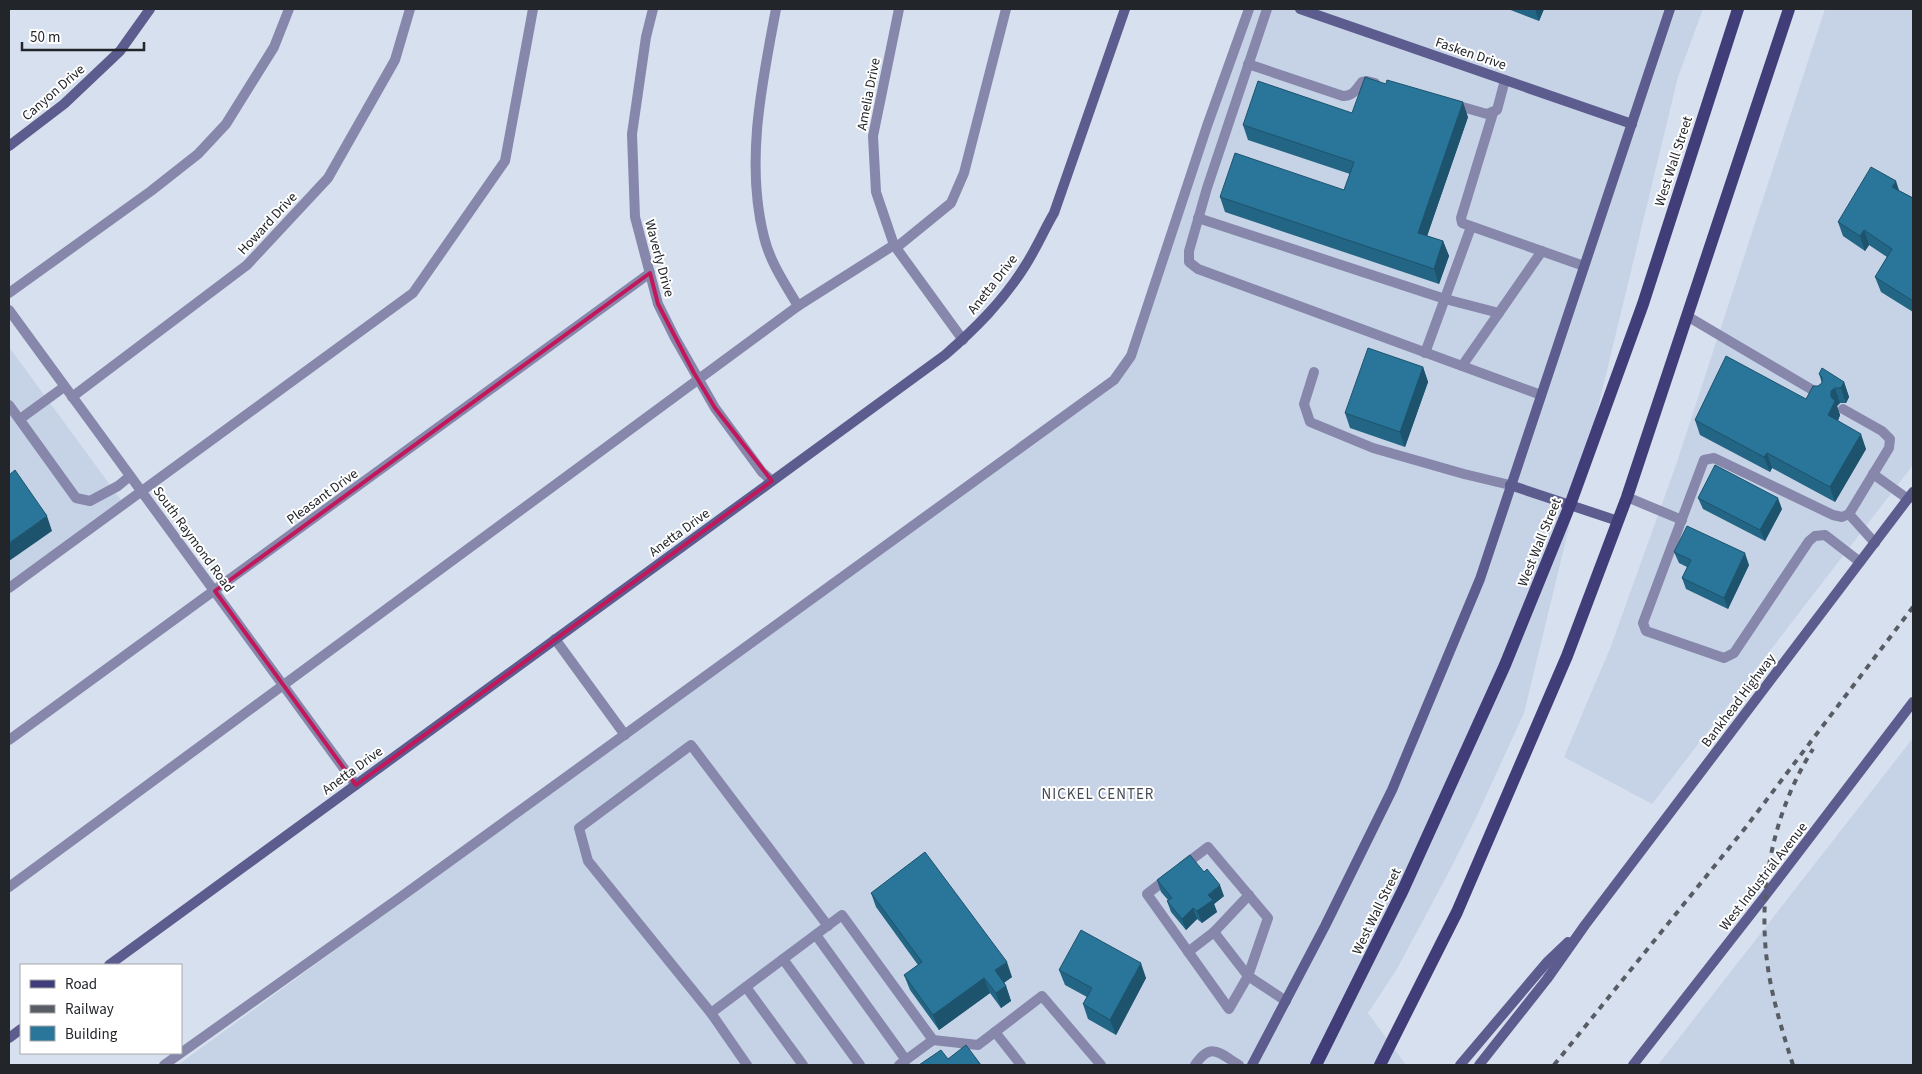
<svg xmlns="http://www.w3.org/2000/svg" width="1922" height="1074" font-family="'Source Sans 3',sans-serif">
	<style>
		.built { fill: #c6d3e6 }
		.lines { fill: none; stroke-linecap: round; stroke-linejoin: round }
		.lane { stroke: #8687aa; stroke-width: 10 }
		.street { stroke: #8687aa; stroke-width: 10 }
		.secondary { stroke: #5d5c8e; stroke-width: 10 }
		.primary { stroke: #413d79; stroke-width: 12 }
		.rail { stroke: #585d65; stroke-width: 4; stroke-dasharray: 6 6; stroke-linecap: butt }
		.wall { fill: #236584 }
		.shaded-wall { fill: #1d536c }
		.building { fill: #29769a; stroke: #1d536c }
		.marked { fill: none; stroke: #c2185b; stroke-width: 4; stroke-linejoin: round }
		.labels { text-anchor: middle; stroke-width: 4; stroke-linejoin: round; paint-order: stroke }
		.street-label { font-size: 14px; fill: #22252a; stroke: #fff }
		.neighbourhood-label { font-size: 15px; letter-spacing: 1px; fill: #414954; stroke: #fff }
	</style>
	<rect width="100%" height="100%" fill="#d7e0ee"/>
	<g class="built">
		<path d="M1252,9h451l-25,68 -154,636 -50,109 -23,46 -54,101 -29,44 38,52h-1228l947,-693z"/>
		<path d="M1825,9h88v456l-261,339 -88,-47 47,-111 65,-181z"/>
		<path d="M9,347l112,153 -112,82z"/>
		<path d="M1913,738v327h-255z"/>
	</g>
	<g class="lines">
		<g class="lane">
			<path d="M776,9c-14,74 -31,153 -12,228 6,25 21,47 34,69"/>
			<path d="M1267,9l-60,179 -18,63v11l9,7 343,126"/>
			<path d="M1248,64l95,32c10,0 13,-6 19,-14l5,-1 8,2"/>
			<path d="M1452,104l35,10 10,-4 8,-30"/>
			<path d="M1493,113l-32,105 1,5 122,43"/>
			<path d="M1198,218l247,81 54,14"/>
			<path d="M897,247l54,-44 13,-30 42,-164"/>
			<path d="M9,293l142,-102 47,-37 28,-30 48,-77 15,-38"/>
			<path d="M1687,316l134,79"/>
			<path d="M1425,353l46,-126"/>
			<path d="M1462,366l80,-115"/>
			<path d="M1314,372l-10,32 6,18 63,26 91,26 46,11"/>
			<path d="M9,405l67,93 14,3 28,-15 12,-10"/>
			<path d="M1843,409l39,22 8,8 -1,9 -40,66 -7,3 -9,-2 -119,-57 -10,2 -61,163 3,8 78,27 10,-5 75,-112 6,-5 10,-1 35,27"/>
			<path d="M20,419l44,-32"/>
			<path d="M1873,474l35,25"/>
			<path d="M1627,497l55,23"/>
			<path d="M1849,514l26,29"/>
			<path d="M9,588l404,-295 92,-132 28,-152"/>
			<path d="M555,639l70,96"/>
			<path d="M1183,866l25,-19 60,71 -20,58 38,25"/>
			<path d="M1169,877l-22,17 82,115 19,-33 -34,-44 35,-37"/>
			<path d="M9,887l789,-581 96,-61"/>
			<path d="M816,935l90,125"/>
			<path d="M1188,952l26,-20"/>
			<path d="M783,959l77,106"/>
			<path d="M746,987l57,78"/>
			<path d="M711,1013l-123,-152 -9,-33 112,-83 137,181"/>
			<path d="M995,1032l26,33"/>
			<path d="M933,1040l45,5 64,-49 59,69"/>
			<path d="M164,1065l238,-169 712,-516 17,-24 76,-230 42,-117"/>
			<path d="M747,1065l-36,-52 131,-98 91,125 -34,25"/>
			<path d="M1195,1065c16,-24 24,-12 44,0"/>
		</g>
		<g class="street">
			<path d="M653,9l-7,28 -14,97 3,83 23,87 17,34 40,70 47,64 10,9"/>
			<path d="M899,9l-26,127 3,56 18,53 69,95"/>
			<path d="M9,310l347,475"/>
			<path d="M72,397l175,-132 81,-87 67,-118 15,-51"/>
			<path d="M9,740l641,-467"/>
		</g>
		<g class="secondary">
			<path d="M1300,9l332,115"/>
			<path d="M9,146l55,-42 56,-53 30,-42"/>
			<path d="M1510,485l108,36"/>
			<path d="M109,965l836,-610c31,-27 58,-54 80,-89 11,-17 19,-36 29,-53l71,-204"/>
			<path d="M9,1038l12,-9"/>
			<path d="M1252,1065l73,-139 67,-136 88,-211 190,-570"/>
			<path d="M1460,1065l88,-104 20,-19"/>
			<path d="M1479,1065l68,-86 38,-54 328,-433"/>
			<path d="M1633,1065l132,-169 148,-194"/>
		</g>
		<g class="primary">
			<path d="M1316,1065l87,-175 102,-225 65,-160 73,-201 95,-295"/>
			<path d="M1380,1065l77,-153 110,-256 60,-159 162,-488"/>
		</g>
		<g class="rail">
			<path d="M1554,1065l192,-238 167,-220"/>
			<path d="M1793,1065c-13,-41 -26,-83 -28,-126 -4,-66 13,-135 48,-190"/>
		</g>
	</g>
	<g class="wall">
		<path d="M1508,9h36l-5,12z"/>
		<path d="M1352,113l116,4 -41,119 16,5 6,15 -10,28 -214,-72 -5,-15 124,-7 6,-16 -102,-34 -5,-15z"/>
		<path d="M1900,191l13,7v114l-32,-20 -6,-15 12,-20 -18,-12 -4,6 -22,-15 -5,-14z"/>
		<path d="M1423,367l5,15 -23,65 -55,-19 -5,-15z"/>
		<path d="M1819,374l25,8 5,15 -3,6h-6l-3,3 3,9 -2,6 28,28 -31,53 -63,-34 -2,4 -70,-37 -5,-15 111,-21 16,-16z"/>
		<path d="M1698,498l84,11 -17,32 -62,-32z"/>
		<path d="M1674,552l75,13 -21,44 -42,-20 -4,-11 5,-11 -8,-4z"/>
		<path d="M1157,880l67,16 -10,8 3,8 -15,11 -5,-4 -11,11 -15,-18 -4,-11 1,-1 -7,-8z"/>
		<path d="M871,893l141,84 -8,6 2,3 5,15 -10,7 -11,-15 -51,37 -29,-40 -6,-15 14,-10 -42,-58z"/>
		<path d="M1059,970l87,8 -30,57 -28,-16 -5,-15 4,-7 -22,-12z"/>
	</g>
	<g class="shaded-wall">
		<path d="M1535,9h9l-5,12z"/>
		<path d="M1463,102l5,15 -45,131 -5,-15z"/>
		<path d="M1896,181l5,15 -9,-9z"/>
		<path d="M1864,230l5,15 -4,6 -5,-15z"/>
		<path d="M1443,241l6,15 -10,28 -5,-15z"/>
		<path d="M1423,367l5,15 -23,65 -5,-15z"/>
		<path d="M1844,382l5,15 -3,6 -5,-15z"/>
		<path d="M1835,388l5,15 -3,3 3,9 -6,15 -6,-15 3,-24z"/>
		<path d="M1861,434l5,15 -31,53 -5,-15z"/>
		<path d="M1767,453l5,15 -2,4 -6,-15z"/>
		<path d="M1778,498l4,11 -17,32 -5,-11z"/>
		<path d="M47,516l5,15 -43,30v-18z"/>
		<path d="M1745,553l4,12 -21,44 -4,-11z"/>
		<path d="M1220,885l4,11 -10,8 3,8 -15,11 -5,-12 11,-16z"/>
		<path d="M1193,908l4,11 -11,11 -4,-11z"/>
		<path d="M1007,962l5,15 -12,8 -5,-15z"/>
		<path d="M1141,963l5,15 -30,57 -6,-15z"/>
		<path d="M984,978l6,15 -51,37 -6,-15z"/>
		<path d="M1006,986l5,15 -10,7 -5,-15z"/>
	</g>
	<g class="building">
		<path d="M1365,77l21,7 1,-4 76,22 -45,131 25,8 -9,28 -214,-72 15,-44 109,37 10,-28 -111,-37 15,-44 94,32z"/>
		<path d="M1871,167l25,14 -4,6 21,11v103l-38,-24 17,-28 -28,-19 -4,6 -22,-14z"/>
		<path d="M1368,348l55,19 -23,65 -55,-19z"/>
		<path d="M1726,356l80,43 7,-13h5l4,-3v-6l-3,-3 3,-6 22,14 -3,6h-6l-4,3v6l4,4 -7,14 33,19 -31,53 -63,-34 -3,4 -69,-37z"/>
		<path d="M1715,465l63,33 -18,32 -62,-32z"/>
		<path d="M15,470l32,46 -38,27v-68z"/>
		<path d="M1687,526l58,27 -21,45 -42,-20 9,-18 -17,-8z"/>
		<path d="M925,852l82,110 -12,8 11,16 -10,7 -12,-15 -51,37 -29,-40 18,-13 -51,-69z"/>
		<path d="M1190,855l14,17 3,-3 13,16 -12,10 5,5 -16,11 -4,-3 -11,11 -15,-18 5,-3 -15,-18z"/>
		<path d="M1081,930l60,33 -31,57 -27,-16 9,-16 -33,-18z"/>
		<path d="M966,1045l15,20h-62l22,-15 7,9z"/>
	</g>
	<path class="marked" d="M650,273l8,31 36,69 21,35 57,73 -416,304 -141,-194z"/>
	<g class="labels">
		<g class="street-label">
			<text transform="translate(1471 53) rotate(19)" y="5">Fasken Drive</text>
			<text transform="translate(53 92) rotate(-41)" y="5">Canyon Drive</text>
			<text transform="translate(868 94) rotate(-79)" y="5">Amelia Drive</text>
			<text transform="translate(1673 161) rotate(-72)" y="5">West Wall Street</text>
			<text transform="translate(267 223) rotate(-47)" y="5">Howard Drive</text>
			<text transform="translate(660 258) rotate(75)" y="5">Waverly Drive</text>
			<text transform="translate(992 284) rotate(-52)" y="5">Anetta Drive</text>
			<text transform="translate(322 496) rotate(-36)" y="5">Pleasant Drive</text>
			<text transform="translate(679 532) rotate(-36)" y="5">Anetta Drive</text>
			<text transform="translate(194 539) rotate(54)" y="5">South Raymond Road</text>
			<text transform="translate(1539 542) rotate(-68)" y="5">West Wall Street</text>
			<text transform="translate(1738 700) rotate(-53)" y="5">Bankhead Highway</text>
			<text transform="translate(352 770) rotate(-36)" y="5">Anetta Drive</text>
			<text transform="translate(1763 876) rotate(-52)" y="5">West Industrial Avenue</text>
			<text transform="translate(1376 911) rotate(-64)" y="5">West Wall Street</text>
		</g>
		<g class="neighbourhood-label">
			<text x="1098" y="799">NICKEL CENTER</text>
		</g>
	</g>
	<rect width="1922" height="1074" fill="none" stroke="#22252a" stroke-width="20"/>
	<rect x="20" y="964" width="162" height="90" fill="#ffffff" stroke="#a7a8aa"/>
	<rect x="30" y="980" width="25" height="8" fill="#413d79" stroke="#a7a8aa"/>
	<text x="65" y="989" font-size="15" fill="#22252a">Road</text>
	<rect x="30" y="1005" width="25" height="8" fill="#585d65" stroke="#a7a8aa"/>
	<text x="65" y="1014" font-size="15" fill="#22252a">Railway</text>
	<rect x="30" y="1026" width="25" height="15" fill="#29769a" stroke="#a7a8aa"/>
	<text x="65" y="1039" font-size="15" fill="#22252a">Building</text>
	<path d="M22 42v8h122v-8" fill="none" stroke="#22252a" stroke-width="2.5"/>
	<text x="30" y="42" font-size="15" fill="#22252a" stroke="#ffffff" stroke-width="4" paint-order="stroke">50 m</text>
</svg>
